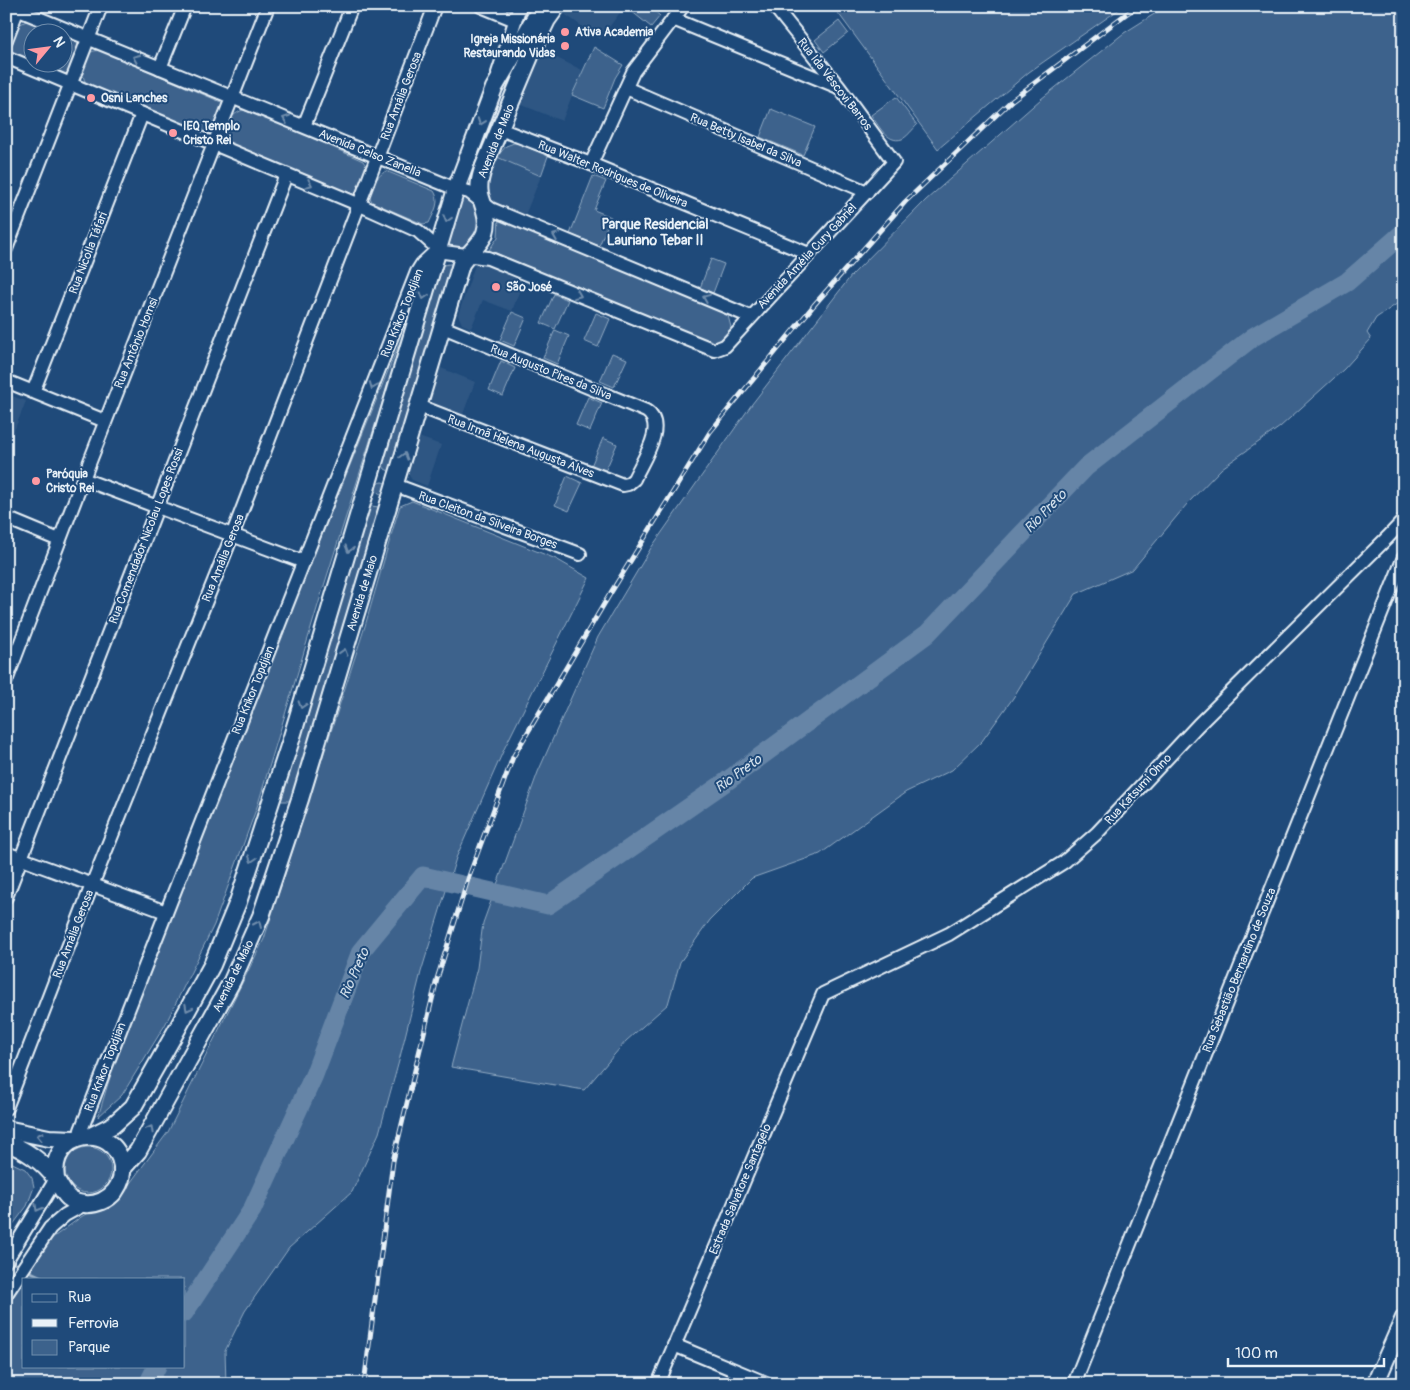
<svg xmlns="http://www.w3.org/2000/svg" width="1410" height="1390" font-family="Pangolin,sans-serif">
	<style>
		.built { fill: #2e5683 }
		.green { fill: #3c628c; stroke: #92aac2 }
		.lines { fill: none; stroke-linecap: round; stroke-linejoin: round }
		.stream { stroke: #9ab0c7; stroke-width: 3 }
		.river { stroke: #6685a7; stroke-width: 19 }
		.minor-casing { stroke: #e8f1f8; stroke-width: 16 }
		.major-casing { stroke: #e8f1f8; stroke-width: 20 }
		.minor { stroke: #1f4a7a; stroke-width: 12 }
		.major { stroke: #1f4a7a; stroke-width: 16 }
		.rail-casing { stroke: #e8f1f8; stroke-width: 5 }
		.rail { stroke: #1f4a7a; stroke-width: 3; stroke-dasharray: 9; stroke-linecap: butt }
		.oneway { stroke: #6f8dac }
		.poi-dot { fill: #ff9aa2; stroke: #1f4a7a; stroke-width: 2 }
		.labels { text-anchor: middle; stroke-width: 4; stroke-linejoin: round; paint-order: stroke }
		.poi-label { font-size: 12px; font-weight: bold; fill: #e8f1f8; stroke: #1f4a7a; text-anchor: start }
		.street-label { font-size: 12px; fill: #e8f1f8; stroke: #1f4a7a }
		.neighbourhood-label { font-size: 14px; font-weight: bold; fill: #e8f1f8; stroke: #1f4a7a }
		.water-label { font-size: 14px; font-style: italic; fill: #d4e1ec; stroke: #1f4a7a }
	</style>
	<rect width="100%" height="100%" fill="#1f4a7a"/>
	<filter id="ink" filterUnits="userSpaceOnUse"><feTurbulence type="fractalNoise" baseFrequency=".02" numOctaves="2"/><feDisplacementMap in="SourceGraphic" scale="10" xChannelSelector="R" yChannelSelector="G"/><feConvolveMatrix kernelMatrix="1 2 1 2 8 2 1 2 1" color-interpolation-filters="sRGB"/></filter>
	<g filter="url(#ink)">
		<g class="built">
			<path d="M567,6h58l-25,33 -37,-26z"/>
			<path d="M540,50l42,20 -20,51 -45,-18z"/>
			<path d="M497,157l44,19 -16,39 -32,-13 -3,-4 -4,-13z"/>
			<path d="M484,264l40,15 -12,32 -29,-11 -12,28 -9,-4 -4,-9 17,-50z"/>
			<path d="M436,366l39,16 -12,32 -29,-11 -4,-4 -2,-6z"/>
			<path d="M6,394l20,7 -20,50z"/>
			<path d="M416,436l25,9 -14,41 -15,-6 -4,-6 -2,-13z"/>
		</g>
		<g class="green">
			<path d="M625,6h24l11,10 -9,11z"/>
			<path d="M833,6h291l-95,66 -91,77z"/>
			<path d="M1167,6h237v293l-28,19 -9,15 4,6 -27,30 -64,58 -58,41 -35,36 -54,65 -57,25 -63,104 -31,43 -30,29 -46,22 -86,62 -68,24 -42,42 -30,42 -12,42 -42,37 -42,49 -133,-23 26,-99 6,-45 55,-151 60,-135 53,-89 101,-144 99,-128 75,-76 115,-101 83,-66z"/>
			<path d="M28,20l30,12h-26v30h30l1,-27 13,7 4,6 -9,23 -10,5 -43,-18 -7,-6 -2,-13 6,-12z"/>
			<path d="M839,21l9,12 -24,19 -9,-12z"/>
			<path d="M594,47l29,18 -8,13 -12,30 -31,-13z"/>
			<path d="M99,50l122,52 2,6 -9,23 -5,3h-7l-113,-46c-8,-10 -10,-27 2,-36 2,-1 5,-1 8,-2z"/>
			<path d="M896,97l21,28c-4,4 -10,12 -15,14 -15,5 -24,-15 -31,-24z"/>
			<path d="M771,109l44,18 -12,28 -43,-18z"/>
			<path d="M243,110l29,10 91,41 6,9 -6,19 -8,8 -126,-53c-6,-15 -2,-28 14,-34z"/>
			<path d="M514,143l6,1 28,12 -7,20 -44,-19 9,-11z"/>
			<path d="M386,171l48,20c7,11 0,21 -5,32l-6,1 -51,-22 -3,-7c4,-11 7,-18 17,-24z"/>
			<path d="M593,176l13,5 -12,29 17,7 -12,29 -29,-12z"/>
			<path d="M459,194l16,8 8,22c-15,22 -11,26 -39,24z"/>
			<path d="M499,216l228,96 5,19 -15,11 -8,2 -220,-94 9,-13z"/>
			<path d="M711,259l13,5 -11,29 -13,-5z"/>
			<path d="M456,263l-60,203 -7,5 -4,-2 -3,-5 61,-199z"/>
			<path d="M554,294l14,6 -13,29 -14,-6z"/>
			<path d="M512,312l14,6 -12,28 -14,-6z"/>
			<path d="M596,313l14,6 -12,28 -14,-6z"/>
			<path d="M407,324l-85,268 -64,212 -44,121 -49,100 -43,70 -24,22 15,-50 179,-458z"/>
			<path d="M555,330l14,6 -12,28 -14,-6z"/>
			<path d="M612,353l15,6 -13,28 -14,-6z"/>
			<path d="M501,361l14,7 -12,28 -14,-6z"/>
			<path d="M588,397l14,6 -12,28 -14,-6z"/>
			<path d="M603,438l14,6 -12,28 -14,-6z"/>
			<path d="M567,476l15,7 -13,28 -14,-6z"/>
			<circle cx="382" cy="488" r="6"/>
			<path d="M412,501l144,58 33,19 -84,169 -49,111 -35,114 -22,89 -20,72 -27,59 -63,56 -44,63 -20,40 1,33h-220v-76l18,-27v85h160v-87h-159l26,-40 30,-22 44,-27 43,-58 96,-193 101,-313 30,-104 5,-16z"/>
			<path d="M371,506l8,1 2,3 -87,291h-13l88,-293z"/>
			<circle cx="88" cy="1170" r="23"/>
			<path d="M6,1160l19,9 7,9 2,9 -7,19 -21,28z"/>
		</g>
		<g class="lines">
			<g class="stream">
				<path d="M9,1261l13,6"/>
				<path d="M27,1270l19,9"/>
				<path d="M184,1306h3"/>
			</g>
			<g class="river">
				<path d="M184,1313l68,-103 62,-135 47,-124 62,-75 125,29 179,-124 200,-147 159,-167 167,-130 94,-55 57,-50"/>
				<path d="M148,1384l9,-18"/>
			</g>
			<g class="minor-casing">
				<g id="minor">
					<path d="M9,6l447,183 13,3 22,17 260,108"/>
					<path d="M481,6l34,14"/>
					<path d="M673,19l163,67"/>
					<path d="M6,40l13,-34"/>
					<path d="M6,57l354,148 58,26 20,18 6,3 44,6 226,92 11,-4 169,-184 -55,-75 -65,-81"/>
					<path d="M160,68l25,-62"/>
					<path d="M498,73l22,-67"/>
					<path d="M626,88l241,104"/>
					<path d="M304,126l48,-120"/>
					<path d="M500,129l91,35 218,90"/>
					<path d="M591,164l42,-92 50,-66"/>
					<path d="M6,249l95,-243"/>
					<path d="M6,381l99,40"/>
					<path d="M33,392l109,-278"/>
					<path d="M419,406l204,79 5,-1 6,-5c8,-18 34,-54 12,-68l-203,-84"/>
					<path d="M83,479l221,83"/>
					<path d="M395,485l185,69"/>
					<path d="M6,518l53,22"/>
					<path d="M6,681l77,-202 185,-473"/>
					<path d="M6,853l160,59"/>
					<path d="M6,897l280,-722"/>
					<path d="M6,1108l86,-223 140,-349 203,-530"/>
					<path d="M79,1138l2,-8 336,-858 5,-8 16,-15"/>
					<path d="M6,1261l50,-82"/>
					<path d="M6,1294l44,-66 15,-13 20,-11"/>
					<path d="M674,1345l94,39"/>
					<path d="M658,1384l165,-390 126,-60 115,-72 33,-29 101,-108 190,-188 16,-17"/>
					<path d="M1074,1384l330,-827"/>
				</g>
			</g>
			<g class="major-casing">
				<g id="major">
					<path d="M6,1129l43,9 25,1"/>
					<path d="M91,1136l22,-11 20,-18 42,-74 37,-68 26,-63 53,-162 165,-551 38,-101 48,-82"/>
					<path d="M6,1143c18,5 38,20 49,35 9,13 10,24 30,26 11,1 23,-4 30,-13 5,-7 8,-16 7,-25 -7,-45 -74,-36 -66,13"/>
					<path d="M122,1169l16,-18 56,-101 38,-69 29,-65 39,-117 161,-535c7,-11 20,-19 24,-31 5,-15 -2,-26 -5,-39 -2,-10 1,-19 4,-28l50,-119 13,-27 10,-14"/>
					<path d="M1375,1384l29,-66"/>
				</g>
			</g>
			<use href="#minor" class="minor"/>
			<use href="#major" class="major"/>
			<g class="rail-casing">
				<path id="rail" d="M364,1384l29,-223 44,-182 32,-103 44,-119 97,-163 100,-162 104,-127 91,-103 107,-102 114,-86 12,-8"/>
			</g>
			<use href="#rail" class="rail"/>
		</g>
		<defs><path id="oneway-chevron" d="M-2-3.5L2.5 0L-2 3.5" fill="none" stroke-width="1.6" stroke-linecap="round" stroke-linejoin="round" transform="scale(1.25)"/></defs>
		<g class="oneway">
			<use href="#oneway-chevron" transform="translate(136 58) rotate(-157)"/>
			<use href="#oneway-chevron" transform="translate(286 119) rotate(-159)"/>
			<use href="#oneway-chevron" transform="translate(481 122) rotate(110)"/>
			<use href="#oneway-chevron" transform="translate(309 184) rotate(22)"/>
			<use href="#oneway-chevron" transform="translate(447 219) rotate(107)"/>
			<use href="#oneway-chevron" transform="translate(556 236) rotate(-158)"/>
			<use href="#oneway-chevron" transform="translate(578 295) rotate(22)"/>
			<use href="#oneway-chevron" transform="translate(424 296) rotate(107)"/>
			<use href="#oneway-chevron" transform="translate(706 298) rotate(-158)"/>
			<use href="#oneway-chevron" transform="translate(373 386) rotate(111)"/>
			<use href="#oneway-chevron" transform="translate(404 456) rotate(-74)"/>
			<use href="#oneway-chevron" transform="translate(349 549) rotate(107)"/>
			<use href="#oneway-chevron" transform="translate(344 652) rotate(-73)"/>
			<use href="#oneway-chevron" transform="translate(302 705) rotate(107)"/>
			<use href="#oneway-chevron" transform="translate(252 859) rotate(108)"/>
			<use href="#oneway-chevron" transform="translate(258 924) rotate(-66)"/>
			<use href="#oneway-chevron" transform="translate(188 1008) rotate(118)"/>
			<use href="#oneway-chevron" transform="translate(150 1129) rotate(-61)"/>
			<use href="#oneway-chevron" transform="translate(40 1136) rotate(-168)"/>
			<use href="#oneway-chevron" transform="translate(38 1208) rotate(119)"/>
		</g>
	</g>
	<g class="poi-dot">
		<circle cx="565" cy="32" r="5"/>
		<circle cx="565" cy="46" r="5"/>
		<circle cx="91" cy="98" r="5"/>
		<circle cx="173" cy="133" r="5"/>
		<circle cx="496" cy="287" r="5"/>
		<circle cx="36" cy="481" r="5"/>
	</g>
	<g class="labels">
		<g class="poi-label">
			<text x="575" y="36">Ativa Academia</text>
			<text x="555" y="43" text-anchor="end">Igreja Missionária<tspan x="555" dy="14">Restaurando Vidas</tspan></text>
			<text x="101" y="102">Osni Lanches</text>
			<text x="183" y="130">IEQ Templo<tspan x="183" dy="14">Cristo Rei</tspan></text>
			<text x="506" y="291">São José</text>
			<text x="46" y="478">Paróquia<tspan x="46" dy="14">Cristo Rei</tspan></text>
		</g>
		<g class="street-label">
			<text transform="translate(835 84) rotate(52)" y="4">Rua Ida Véscovi Barros</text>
			<text transform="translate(401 96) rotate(-69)" y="4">Rua Amália Gerosa</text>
			<text transform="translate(746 140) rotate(23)" y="4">Rua Betty Isabel da Silva</text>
			<text transform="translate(496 141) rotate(-68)" y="4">Avenida de Maio</text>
			<text transform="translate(370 153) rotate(22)" y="4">Avenida Celso Zanella</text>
			<text transform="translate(613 174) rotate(22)" y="4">Rua Walter Rodrigues de Oliveira</text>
			<text transform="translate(88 253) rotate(-69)" y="4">Rua Nicolla Táfari</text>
			<text transform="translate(807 256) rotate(-47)" y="4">Avenida Amélia Cury Gabriel</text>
			<text transform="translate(402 313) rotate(-68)" y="4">Rua Krikor Topdjian</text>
			<text transform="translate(136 343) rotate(-68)" y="4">Rua Antônio Homsi</text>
			<text transform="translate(551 372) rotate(22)" y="4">Rua Augusto Pires da Silva</text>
			<text transform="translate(521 446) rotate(21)" y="4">Rua Irmã Helena Augusta Alves</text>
			<text transform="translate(488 520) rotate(20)" y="4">Rua Cleiton da Silveira Borges</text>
			<text transform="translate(146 536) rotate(-69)" y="4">Rua Comendador Nicolau Lopes Rossi</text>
			<text transform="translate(223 558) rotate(-68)" y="4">Rua Amália Gerosa</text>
			<text transform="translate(362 593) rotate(-73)" y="4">Avenida de Maio</text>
			<text transform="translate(253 690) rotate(-68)" y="4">Rua Krikor Topdjian</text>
			<text transform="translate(1138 789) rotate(-47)" y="4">Rua Katsumi Ohno</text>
			<text transform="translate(73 934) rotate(-69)" y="4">Rua Amália Gerosa</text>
			<text transform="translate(1239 970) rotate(-68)" y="4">Rua Sebastião Bernardino de Souza</text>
			<text transform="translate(233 976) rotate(-64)" y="4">Avenida de Maio</text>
			<text transform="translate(105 1067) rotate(-69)" y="4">Rua Krikor Topdjian</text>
			<text transform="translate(740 1189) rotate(-67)" y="4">Estrada Salvatore Santagelo</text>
		</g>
		<g class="neighbourhood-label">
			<text x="655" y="229">Parque Residencial<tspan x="655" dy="16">Lauriano Tebar II</tspan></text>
		</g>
		<g class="water-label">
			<text transform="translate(1045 511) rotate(-46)" y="5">Rio Preto</text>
			<text transform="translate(738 773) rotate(-36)" y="5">Rio Preto</text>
			<text transform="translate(354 973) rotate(-66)" y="5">Rio Preto</text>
		</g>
	</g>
	<rect width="1410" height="1390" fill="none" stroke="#1f4a7a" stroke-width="25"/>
	<rect x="12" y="12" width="1385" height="1365" fill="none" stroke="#e8f1f8" stroke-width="2" filter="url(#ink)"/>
	<rect x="22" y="1278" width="162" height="90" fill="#1f4a7a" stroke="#6f8dac"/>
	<rect x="32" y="1294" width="25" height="8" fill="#1f4a7a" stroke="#6f8dac"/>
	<text x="68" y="1302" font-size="15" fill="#e8f1f8">Rua</text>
	<rect x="32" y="1319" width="25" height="8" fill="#e8f1f8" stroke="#6f8dac"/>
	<text x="68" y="1328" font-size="15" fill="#e8f1f8">Ferrovia</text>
	<rect x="32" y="1340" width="25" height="15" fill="#3c628c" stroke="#6f8dac"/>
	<text x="68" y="1352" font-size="15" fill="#e8f1f8">Parque</text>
	<g transform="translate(48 48) rotate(61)"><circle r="24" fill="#1f4a7a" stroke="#6f8dac"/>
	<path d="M0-4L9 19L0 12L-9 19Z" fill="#ff9aa2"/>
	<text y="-8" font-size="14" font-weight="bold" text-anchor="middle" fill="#e8f1f8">N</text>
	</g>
	<path d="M1228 1358v8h156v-8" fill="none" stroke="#e8f1f8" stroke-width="2.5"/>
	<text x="1235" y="1358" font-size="15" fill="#e8f1f8" stroke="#1f4a7a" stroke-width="4" paint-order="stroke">100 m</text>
</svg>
